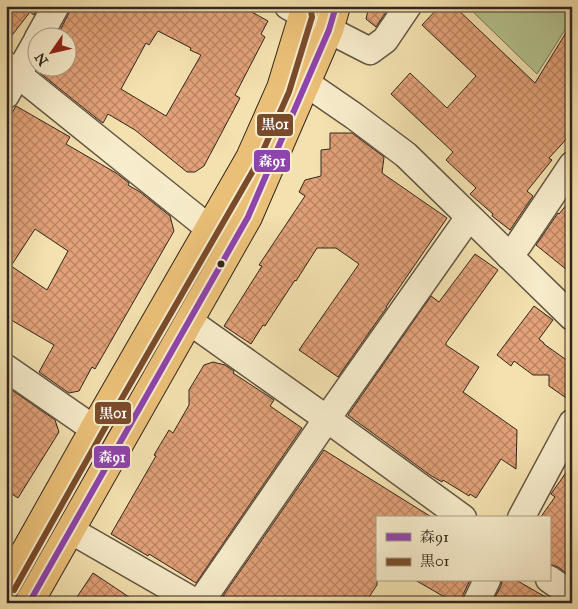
<svg xmlns="http://www.w3.org/2000/svg" width="578" height="609" font-family="'IM FELL Great Primer','Noto Serif JP',serif">
	<style>
		.garden { fill: #b4c490; stroke: #747557 }
		.building { fill: url(#building-cross-hatch); stroke: #33261e; fill-rule: evenodd }
		.lines { fill: none; stroke-linecap: round; stroke-linejoin: round }
		.minor-casing { stroke: #635542; stroke-width: 29 }
		.major-casing { stroke: #33261e; stroke-width: 30 }
		.minor { stroke: #f7eccb; stroke-width: 26 }
		.major { stroke: #eac078; stroke-width: 28 }
		.bus-1-casing { stroke: #f7eccb; stroke-width: 10 }
		.bus-2-casing { stroke: #f7eccb; stroke-width: 10 }
		.bus-1 { stroke: #8e44ad; stroke-width: 6 }
		.bus-2 { stroke: #7a4b2a; stroke-width: 6 }
		.bus-dot { fill: #33261e; stroke: #f7eccb; stroke-width: 2 }
		.line-badge { stroke: #f7eccb; stroke-width: 2 }
		.badge-label { font-size: 14px; text-anchor: middle; font-weight: bold; fill: #fff }
	</style>
	<defs>
		<pattern id="building-cross-hatch" width="8" height="8" patternUnits="userSpaceOnUse" patternTransform="scale(1.25)"><rect width="8" height="8" fill="#e2a178"/><path d="M0 0l8 8M0 8l8-8" fill="none" stroke="#b88362"/></pattern>
	</defs>
	<rect width="100%" height="100%" fill="#f3e1af"/>
	<filter id="stains"><feTurbulence type="fractalNoise" baseFrequency=".004" numOctaves="4"/><feColorMatrix values="0 0 0 0 .2 0 0 0 0 .09 0 0 0 0 .02 0 0 0 .5 -.17"/></filter>
	<radialGradient id="worn" r=".72"><stop offset=".6" stop-color="#630" stop-opacity="0"/><stop offset="1" stop-color="#630" stop-opacity=".3"/></radialGradient>
	<path class="garden" d="M467,6h105v13l-35,55z"/>
	<g class="building">
		<path d="M6,6h33l-5,9 -4,-3 -24,31z"/>
		<path d="M71,6h170l27,15 -7,13 4,3 -30,58 5,3 -36,68 -9,6h-8l-52,-42 -27,-16 -5,9 -3,-2 -60,-48 3,-3 -3,-2h28v-30h-12l13,-25zM158,31l33,17 -1,2 11,5 -35,61 -45,-27 25,-46 3,2z"/>
		<path d="M369,6h21l-14,21 -10,-8z"/>
		<path d="M440,6h14l81,77 37,-60v110l-23,25 3,2 -25,31 6,5 -23,34 -18,-14 1,-2 -23,-20 6,-6 -30,-28 7,-8 -62,-58 19,-21 37,35 29,-32 -54,-51z"/>
		<path d="M16,106l54,31 -4,7 50,29 13,10 -1,2 12,7 30,24 4,15 -79,138 -3,-2 -13,24 -10,2 -30,-21 15,-27 -48,-28v-194zM35,229l33,22 -21,39 -36,-24z"/>
		<path d="M330,133h22l32,24 -2,16 65,45 -61,89h1l-49,70 -39,-27 60,-86 -23,-16h-19l-21,33 -1,-1 -30,46 -2,-1 -12,19 -27,-18 38,-60 -3,-1 46,-69 -6,-4 6,-12 16,-4v-26l9,-1z"/>
		<path d="M572,198v76l-36,-29 22,-32 1,1z"/>
		<path d="M475,254l23,16 -52,73v2l33,22 -16,25 54,38 -1,39 -15,-10 -25,39 -6,-4 -1,2 -26,-16 -1,2 -12,-7 -82,-60 83,-119 8,6z"/>
		<path d="M534,306l19,14 -14,19 5,4v1l28,20v38l-23,-16v-11h-16l-19,-14 -3,5 -14,-11z"/>
		<path d="M213,362l12,3 9,6 -1,2 41,27 -4,6 32,22 -106,155 -47,-29 -1,2 -37,-22 45,-78 -2,-1 15,-25 4,3 16,-28v-15l15,-25z"/>
		<path d="M6,386l49,34 4,12 -41,66 -12,-8z"/>
		<path d="M324,450l109,68h-56v67l-12,18h-132l-10,-7z"/>
		<path d="M572,464v113l-14,-10 -9,-3v-46h-9l15,-21 -4,-3z"/>
		<path d="M93,573l45,30h-65z"/>
		<path d="M415,580h55l-8,17 -1,6h-6z"/>
		<path d="M502,580h14l33,19v-2l8,6h-51l-11,-6 6,-11z"/>
	</g>
	<g class="lines">
		<g class="minor-casing">
			<g id="minor">
				<path d="M288,6l41,24 41,21 15,-11 23,-34"/>
				<path d="M38,38l18,-32"/>
				<path d="M6,65l204,164"/>
				<path d="M306,83l48,33 52,39 166,162"/>
				<path d="M6,95l32,-56"/>
				<path d="M509,256l10,-12 53,-79"/>
				<path d="M189,321l138,98 136,99"/>
				<path d="M6,368l88,61"/>
				<path d="M521,518l51,-95"/>
				<path d="M70,530l127,73"/>
				<path d="M549,579l23,16"/>
				<path d="M200,603l133,-193 136,-193"/>
				<path d="M476,603l11,-23"/>
			</g>
		</g>
		<g class="major-casing">
			<g id="major">
				<path d="M6,586l88,-157 156,-271 31,-70 25,-82"/>
				<path d="M29,603l219,-386 81,-187 7,-24"/>
			</g>
		</g>
		<use href="#minor" class="minor"/>
		<use href="#major" class="major"/>
		<g class="bus-1-casing">
			<path id="bus-1" d="M29,603l219,-386 81,-187 7,-24"/>
		</g>
		<g class="bus-2-casing">
			<path id="bus-2" d="M14,590l88,-157 156,-271 31,-70 23,-75 -1,-6 -6,-5"/>
		</g>
		<use href="#bus-1" class="bus-1"/>
		<use href="#bus-2" class="bus-2"/>
	</g>
	<circle class="bus-dot" cx="221" cy="264" r="4.5"/>
	<g class="line-badge">
		<rect x="256" y="113" width="38" height="24" rx="5" fill="#7a4b2a"/>
		<rect x="253" y="149" width="38" height="24" rx="5" fill="#8e44ad"/>
		<rect x="94" y="401" width="38" height="24" rx="5" fill="#7a4b2a"/>
		<rect x="93" y="445" width="38" height="24" rx="5" fill="#8e44ad"/>
	</g>
	<g class="badge-label">
		<text x="275" y="129">黒01</text>
		<text x="272" y="166">森91</text>
		<text x="113" y="418">黒01</text>
		<text x="112" y="462">森91</text>
	</g>
	<rect width="578" height="609" fill="none" stroke="#f3e1af" stroke-width="25"/>
	<rect x="8" y="8" width="563" height="594" fill="none" stroke="#33261e" stroke-width="2.5"/>
	<rect x="12" y="12" width="553" height="584" fill="none" stroke="#33261e"/>
	<rect x="376" y="516" width="175" height="65" fill="#f7eccb" stroke="#a99d86"/>
	<rect x="386" y="533" width="25" height="8" fill="#8e44ad" stroke="#a99d86"/>
	<text x="420" y="542" font-size="15" fill="#33261e">森91</text>
	<rect x="386" y="558" width="25" height="8" fill="#7a4b2a" stroke="#a99d86"/>
	<text x="420" y="566" font-size="15" fill="#33261e">黒01</text>
	<g transform="translate(52 52) rotate(236)"><circle r="24" fill="#f7eccb" stroke="#a99d86"/>
	<path d="M0-4L9 19L0 12L-9 19Z" fill="#8f2418"/>
	<text y="-8" font-size="14" font-weight="bold" text-anchor="middle" fill="#33261e">N</text>
	</g>
	<rect width="100%" height="100%" filter="url(#stains)"/>
	<rect width="100%" height="100%" fill="url(#worn)"/>
</svg>
